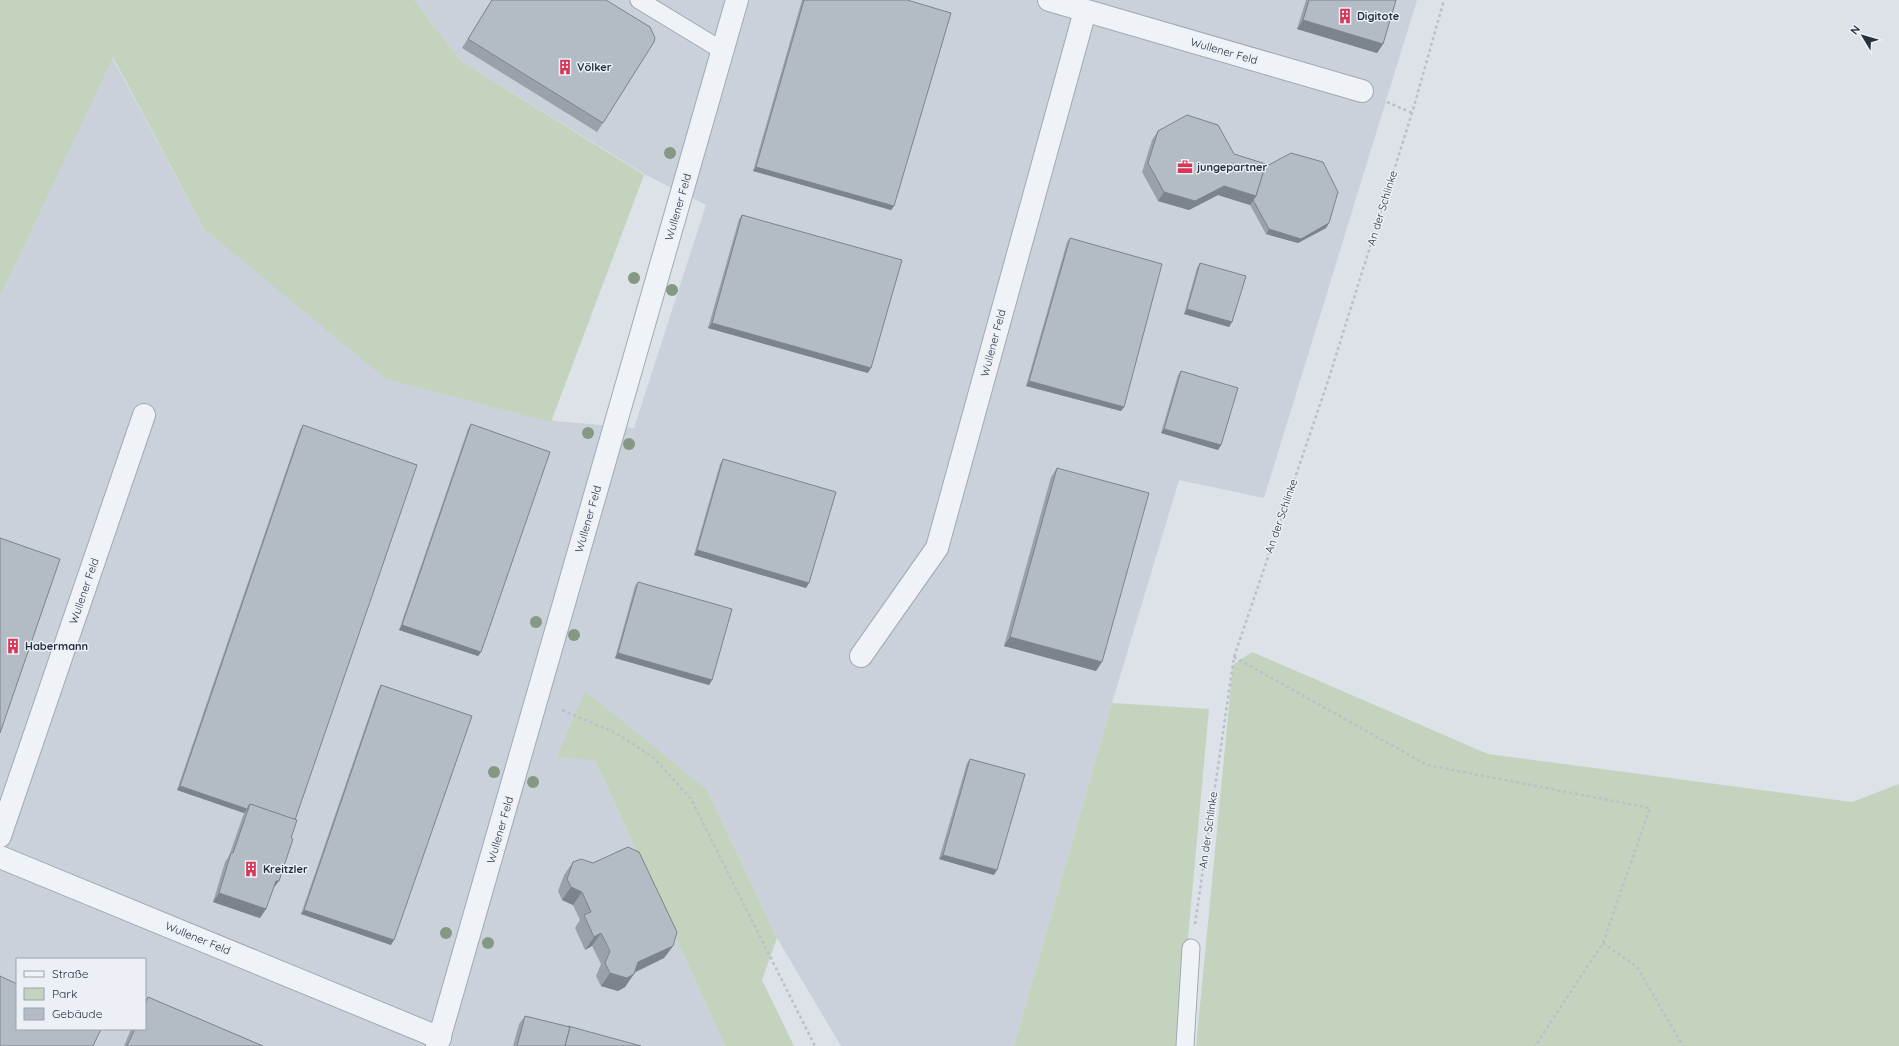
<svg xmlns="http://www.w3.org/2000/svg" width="1899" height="1046" font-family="Quicksand,sans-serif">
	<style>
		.built { fill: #cad1da; fill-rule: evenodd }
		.green { fill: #c4d3bd }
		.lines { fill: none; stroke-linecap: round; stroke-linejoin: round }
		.service-casing { stroke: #a1a9b2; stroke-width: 19 }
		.minor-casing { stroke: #a1a9b2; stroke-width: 24 }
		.path { stroke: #bac0c7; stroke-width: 2.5; stroke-dasharray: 3 3; stroke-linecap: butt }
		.service { stroke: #eff2f6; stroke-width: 17 }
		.minor { stroke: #eff2f6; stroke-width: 22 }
		.tree { fill: #849883 }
		.wall { fill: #9aa1a9 }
		.shaded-wall { fill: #7d838a }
		.building { fill: #b3bbc5; stroke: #7d838a }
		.labels { text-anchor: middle; stroke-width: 3; stroke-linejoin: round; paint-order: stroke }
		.poi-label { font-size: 11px; font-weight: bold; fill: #253040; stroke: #ecf0f6; text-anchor: start }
		.street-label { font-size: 11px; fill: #253040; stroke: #ecf0f6 }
	</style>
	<rect width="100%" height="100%" fill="#dce2e8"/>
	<path class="built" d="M414,0h1003l-153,498 -85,-18 -67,223 -98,343h-173l-64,-108 -70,-148 -112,-30 130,286h-725v-749l112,-240 92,172 184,149 168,43 78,7 72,-223 -62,-31 -183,-113zM17,959h128v70h-128z"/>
	<g class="green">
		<path d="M0,0h414l47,61 183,114 -93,247 -165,-43 -182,-150 -91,-172 -113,240z"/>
		<path d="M1252,652l236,102 364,48 47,-18v262h-703l37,-381z"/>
		<path d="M585,691l122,99 70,148 -15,42 32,66h-69l-130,-286 -38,-3z"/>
		<path d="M1112,703l97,6 -31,337h-164z"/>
	</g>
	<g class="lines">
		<g class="service-casing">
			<g id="service">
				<path d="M639,0l84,51"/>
				<path d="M1185,1046l6,-98"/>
			</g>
		</g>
		<g class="minor-casing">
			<g id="minor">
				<path d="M1049,0l313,91"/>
				<path d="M861,656l76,-108 148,-537"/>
				<path d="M0,836l144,-421"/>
				<path d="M0,857l440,181"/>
				<path d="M437,1046l300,-1046"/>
			</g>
		</g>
		<g class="path">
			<path d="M1387,102l25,11"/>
			<path d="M1234,657l193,108 223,43 -47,135 -68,103"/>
			<path d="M562,710l54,23 38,25 37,41 124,247"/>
			<path d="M1195,924l39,-267 93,-273 85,-271 32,-113"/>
			<path d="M1603,943l34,24 46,79"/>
		</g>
		<use href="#service" class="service"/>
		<use href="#minor" class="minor"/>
	</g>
	<g class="tree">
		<circle cx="670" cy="153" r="6"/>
		<circle cx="634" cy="278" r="6"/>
		<circle cx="672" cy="290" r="6"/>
		<circle cx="588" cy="433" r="6"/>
		<circle cx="629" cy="444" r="6"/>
		<circle cx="536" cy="622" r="6"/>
		<circle cx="574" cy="635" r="6"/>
		<circle cx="494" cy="772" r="6"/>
		<circle cx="533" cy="782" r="6"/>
		<circle cx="446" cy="933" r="6"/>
		<circle cx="488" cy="943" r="6"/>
	</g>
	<g class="wall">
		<path d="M492,0h114l-3,123 -6,9 -135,-84z"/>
		<path d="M802,0h105l-13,206 -3,4 -138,-39z"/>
		<path d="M1306,0h90l-13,44 -6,9 -80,-24z"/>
		<path d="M1158,131l76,23 31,13 64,56 -3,5 -28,15 -32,-9 -16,-29 -32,-10 -29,15 -31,-9 -16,-29 10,-32z"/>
		<path d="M742,215l126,158 -160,-45 31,-109z"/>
		<path d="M1070,238l54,169 -3,4 -95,-25 41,-144z"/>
		<path d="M1200,263l32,59 -3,5 -45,-13 13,-46z"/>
		<path d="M1181,371l40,74 -3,5 -57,-17 17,-58z"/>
		<path d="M471,424l10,228 -3,4 -79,-26 69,-201z"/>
		<path d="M303,425l-8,395 -29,89 -6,9 -47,-16 12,-40 4,-6 15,-43 -67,-23 123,-360z"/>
		<path d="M723,459l86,124 -3,5 -112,-33 26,-91z"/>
		<path d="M1057,468l39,203 -92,-25 47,-169z"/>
		<path d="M638,582l74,98 -3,5 -94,-27 20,-72z"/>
		<path d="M381,685l10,260 -90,-31 77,-224z"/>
		<path d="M970,759l24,116 -55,-16 28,-96z"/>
		<path d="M573,862l100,84 -9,12 -30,15 -9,14 -7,4 -17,-5 -5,-10 5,-12 -9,-18 -7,4 -10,-22 5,-8 -7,-15 -11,-5 -4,-9 6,-16z"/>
		<path d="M148,997l115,49h-139l7,-17h14v-27z"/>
		<path d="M525,1016l116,30h-128l6,-22z"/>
	</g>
	<g class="shaded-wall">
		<path d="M1303,20l80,24 -6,9 -80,-24z"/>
		<path d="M756,167l138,39 -3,4 -138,-39z"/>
		<path d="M1224,186l32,10 -6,9 -32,-10 -29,15 -31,-9 6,-9z"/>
		<path d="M1329,223l-3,5 -28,15 -32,-9 3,-5z"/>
		<path d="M1187,309l45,13 -3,5 -45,-13z"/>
		<path d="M712,323l159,45 -3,5 -160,-45z"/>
		<path d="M1029,381l95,26 -3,4 -95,-25z"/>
		<path d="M1164,429l57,16 -3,5 -57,-17z"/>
		<path d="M697,550l112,33 -3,5 -112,-33z"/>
		<path d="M402,625l79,27 -3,4 -79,-26z"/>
		<path d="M1010,637l92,25 -6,9 -92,-25z"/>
		<path d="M618,653l94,27 -3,5 -94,-27z"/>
		<path d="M180,786l67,23 -3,4 -67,-23z"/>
		<path d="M943,855l54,15 -3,5 -55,-16z"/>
		<path d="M276,881h3l-7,9z"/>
		<path d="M571,887l11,5 -9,13 -11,-5z"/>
		<path d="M219,893l47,16 -6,9 -47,-16z"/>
		<path d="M304,910l90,30 -3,5 -90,-31z"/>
		<path d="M601,933l-9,13 -7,4 9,-13z"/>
		<path d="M673,946l-9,12 -35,17 9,-13z"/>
		<path d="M610,973l24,1 -9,13 -7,4 -17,-5z"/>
	</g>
	<g class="building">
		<path d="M492,0h114l44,27 5,11 -1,4 -51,81 -135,-84z"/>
		<path d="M804,0h103l44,13 -57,193 -138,-39z"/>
		<path d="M1309,0h87l-13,44 -80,-24z"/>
		<path d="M1187,115l31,10 16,29 32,10 -10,32 -32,-10 -29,15 -31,-9 -16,-29 10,-32z"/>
		<path d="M1291,153l32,9 15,30 -9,31 -28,16 -32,-10 -16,-29 3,-4 9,-29z"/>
		<path d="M742,215l160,45 -31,108 -159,-45z"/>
		<path d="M1070,238l92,26 -38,143 -95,-26z"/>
		<path d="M1200,263l46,13 -14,46 -45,-13z"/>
		<path d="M1181,371l57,17 -17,57 -57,-16z"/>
		<path d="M471,424l79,28 -69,200 -79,-27z"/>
		<path d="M303,425l114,40 -122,355 -45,-16 -3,5 -67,-23z"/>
		<path d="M723,459l113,33 -27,91 -112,-33z"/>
		<path d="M1057,468l92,25 -47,169 -92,-25z"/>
		<path d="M0,538l60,21 -60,174z"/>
		<path d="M638,582l94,27 -20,71 -94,-27z"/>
		<path d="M381,685l91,31 -78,224 -90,-30z"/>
		<path d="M970,759l55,15 -28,96 -54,-15z"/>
		<path d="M250,804l47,16 -6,18 2,1 -14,42h-3l-10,28 -47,-16 12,-40h2z"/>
		<path d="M628,847l11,5 38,80 -4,14 -35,16 -4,12 -7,4 -17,-5 -5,-10 5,-12 -9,-18 -7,4 -10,-22 7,-3 -9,-20 -11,-5 -4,-8 6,-17 8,-3 12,4z"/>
		<path d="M0,976l17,8v45h84l-8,17h-93z"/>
		<path d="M148,997l115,49h-136l8,-17h10v-24z"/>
		<path d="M525,1016l45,11 -5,19h-48z"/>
		<path d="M568,1026l73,20h-76l5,-19h-2z"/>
	</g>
	<defs>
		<g id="building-bare" transform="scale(1.2)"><path d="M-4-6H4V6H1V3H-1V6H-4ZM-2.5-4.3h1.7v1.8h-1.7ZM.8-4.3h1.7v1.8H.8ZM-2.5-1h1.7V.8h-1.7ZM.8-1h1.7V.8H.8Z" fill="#d93557" stroke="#ecf0f6" stroke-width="2.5" paint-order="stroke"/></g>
		<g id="office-bare" transform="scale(1.2)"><path d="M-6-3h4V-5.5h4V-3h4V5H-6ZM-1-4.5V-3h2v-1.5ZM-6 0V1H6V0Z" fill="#d93557" stroke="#ecf0f6" stroke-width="2.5" paint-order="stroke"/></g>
	</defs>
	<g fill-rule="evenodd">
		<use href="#building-bare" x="1345" y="16"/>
		<use href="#building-bare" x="565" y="67"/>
		<use href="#office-bare" x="1185" y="167"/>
		<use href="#building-bare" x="13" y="646"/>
		<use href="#building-bare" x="251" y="869"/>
	</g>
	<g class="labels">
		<g class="poi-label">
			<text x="1357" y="20">Digitote</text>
			<text x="577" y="71">Völker</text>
			<text x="1197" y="171">jungepartner</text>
			<text x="25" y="650">Habermann</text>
			<text x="263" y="873">Kreitzler</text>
		</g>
		<g class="street-label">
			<text transform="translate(1224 51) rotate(16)" y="4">Wullener Feld</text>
			<text transform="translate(678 207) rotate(-74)" y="4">Wullener Feld</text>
			<text transform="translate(1382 208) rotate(-73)" y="4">An der Schlinke</text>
			<text transform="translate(993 343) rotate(-75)" y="4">Wullener Feld</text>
			<text transform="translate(1281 516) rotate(-71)" y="4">An der Schlinke</text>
			<text transform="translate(588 519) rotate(-74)" y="4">Wullener Feld</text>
			<text transform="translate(84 591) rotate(-71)" y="4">Wullener Feld</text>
			<text transform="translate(500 830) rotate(-74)" y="4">Wullener Feld</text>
			<text transform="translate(1208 830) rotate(-82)" y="4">An der Schlinke</text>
			<text transform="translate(198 938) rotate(22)" y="4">Wullener Feld</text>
		</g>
	</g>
	<rect x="16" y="958" width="130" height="72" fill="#ecf0f6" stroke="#9ca3ad"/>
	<rect x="24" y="971" width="20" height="6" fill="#eff2f6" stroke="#9ca3ad"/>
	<text x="52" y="978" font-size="12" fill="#253040">Straße</text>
	<rect x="24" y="988" width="20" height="12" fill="#c4d3bd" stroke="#9ca3ad"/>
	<text x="52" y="998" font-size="12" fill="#253040">Park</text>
	<rect x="24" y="1008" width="20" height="12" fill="#b3bbc5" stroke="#9ca3ad"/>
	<text x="52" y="1018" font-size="12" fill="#253040">Gebäude</text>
	<g transform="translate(1863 36) rotate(308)" stroke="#ecf0f6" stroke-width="3" paint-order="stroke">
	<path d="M0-3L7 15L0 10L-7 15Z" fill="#253040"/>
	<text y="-6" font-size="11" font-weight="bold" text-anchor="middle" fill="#253040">N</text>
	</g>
</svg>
